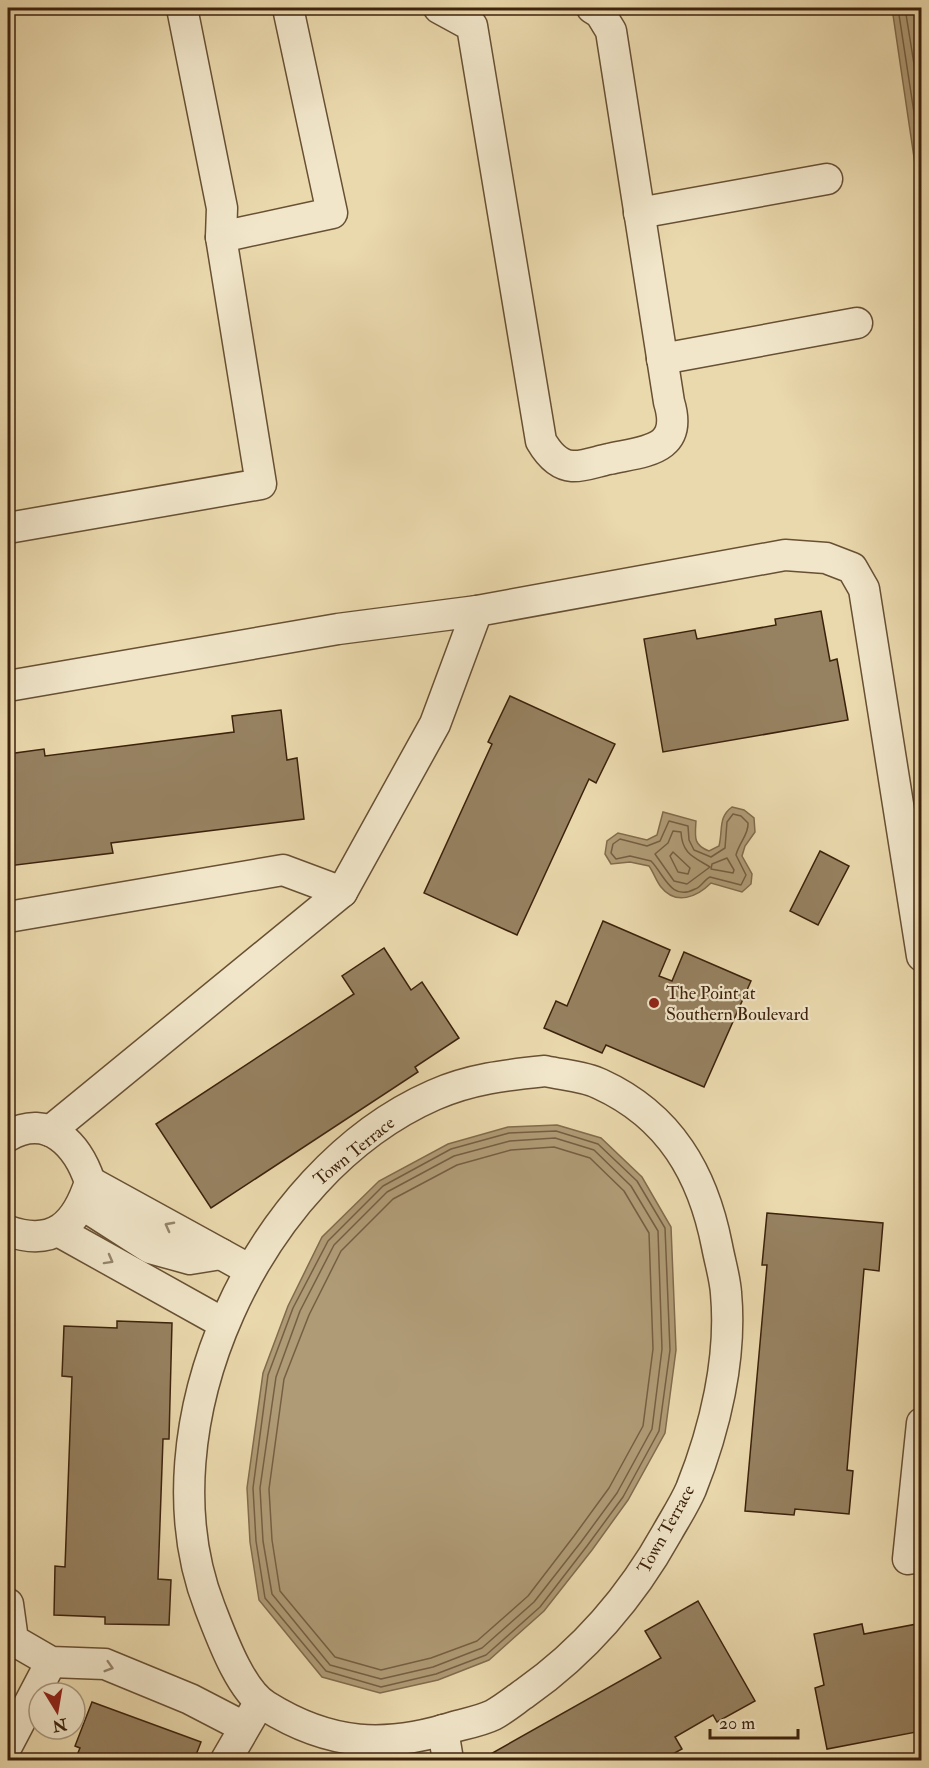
<svg xmlns="http://www.w3.org/2000/svg" width="929" height="1768" font-family="'IM FELL Double Pica',serif">
	<style>
		.water { fill: #af9b76; stroke: #816b4c; stroke-width: 1.5 }
		.lines { fill: none; stroke-linecap: round; stroke-linejoin: round }
		.shore { stroke: #765e41; stroke-width: 1.5 }
		.building { fill: #968160; stroke: #3c220c; stroke-width: 1.5 }
		.minor-casing { stroke: #685034; stroke-width: 33 }
		.minor { stroke: #f1e6ca; stroke-width: 30 }
		.oneway { stroke: #96846b }
		.poi-dot { fill: #8f2418; stroke: #f1e6ca; stroke-width: 2 }
		.labels { text-anchor: middle; stroke-width: 4.5; stroke-linejoin: round; paint-order: stroke }
		.poi-label { font-size: 18px; fill: #3c220c; stroke: #f1e6ca; text-anchor: start }
		.street-label { font-size: 18px; fill: #3c220c; stroke: #f1e6ca }
	</style>
	<rect width="100%" height="100%" fill="#ead9ad"/>
	<filter id="stains"><feTurbulence type="fractalNoise" baseFrequency=".00333" numOctaves="4"/><feColorMatrix values="0 0 0 0 .2 0 0 0 0 .09 0 0 0 0 .02 0 0 0 .5 -.17"/></filter>
	<radialGradient id="worn" r=".72"><stop offset=".6" stop-color="#630" stop-opacity="0"/><stop offset="1" stop-color="#630" stop-opacity=".3"/></radialGradient>
	<g class="water">
		<path d="M892,8h29v197z"/>
		<path d="M732,807l12,3 10,8 1,14 -10,14 -3,10 10,18 -1,10 -9,8 -31,-9c-14,14 -35,23 -50,4 -5,-6 -7,-14 -12,-21l-19,-4 -19,2 -6,-10 2,-13 11,-8 29,7 10,-5 6,-23 33,9c-1,16 -3,24 13,30l10,-5c4,-16 -1,-29 13,-39z"/>
		<path d="M557,1125l44,13 41,39 29,50 5,123 -11,83 -37,67 -36,50 -48,61 -55,49 -51,20 -58,13 -58,-16 -63,-77 -9,-58 -3,-54 16,-115 25,-67 34,-69 57,-56 69,-37 60,-17z"/>
	</g>
	<g class="lines">
		<g class="shore">
			<path d="M898,8l24,157"/>
			<path d="M905,8l17,106"/>
			<path d="M733,814l8,2 7,7c1,11 -9,20 -12,32l10,20 -5,10 -31,-8c-6,3 -9,10 -15,12 -24,13 -31,-15 -44,-28l-21,-5 -14,3 -5,-6 2,-9 7,-5 27,7 13,-5 9,-20 19,5 1,14 5,10 17,7 14,-9 2,-26z"/>
			<path d="M673,831l8,1c1,22 13,25 29,35l-23,17 -13,-3 -19,-27 13,-11z"/>
			<path d="M673,852l17,16 -2,6 -10,-2 -8,-16z"/>
			<path d="M727,858l7,12 -1,3 -22,-4 1,-5z"/>
			<path d="M556,1131l42,13 39,37 28,47 5,122 -11,81 -36,66 -36,49 -47,61 -54,48 -50,19 -55,13 -55,-16 -61,-73 -9,-57 -3,-53 15,-113 25,-67 35,-67 55,-55 68,-37 58,-16z"/>
			<path d="M555,1138l39,12 37,36 27,45 4,118 -10,80 -35,64 -36,49 -47,60 -52,46 -49,19 -52,12 -51,-14 -58,-71 -9,-53 -3,-53 16,-111 24,-66 34,-66 53,-53 67,-36 56,-15z"/>
			<path d="M554,1147l36,11 34,33 25,42 4,116 -10,77 -34,62 -35,48 -46,60 -51,45 -46,17 -50,12 -46,-13 -55,-66 -8,-51 -3,-51 15,-110 25,-64 32,-64 52,-52 64,-34 54,-15z"/>
		</g>
	</g>
	<g class="building">
		<path d="M821,611l9,50 7,-2 11,61 -185,32 -19,-113 51,-9 2,9 79,-14 -1,-6z"/>
		<path d="M510,696l105,48 -19,39 -7,-4 -72,156 -93,-42 68,-149 -4,-2z"/>
		<path d="M281,710l6,50 10,-2 7,61 -193,24 2,10 -105,13v-112l36,-5 1,7 189,-24 -2,-16z"/>
		<path d="M820,851l29,15 -31,59 -28,-14z"/>
		<path d="M603,921l67,29 -11,26 13,5 12,-29 67,29 -47,106 -98,-42 -4,8 -58,-25 12,-27 11,5z"/>
		<path d="M384,948l27,42 11,-8 37,56 -44,29 3,5 -207,136 -55,-84 198,-130 -12,-18z"/>
		<path d="M767,1213l116,10 -4,48 -15,-2 -17,201 6,1 -4,43 -54,-5 -1,6 -49,-4 22,-246h-5z"/>
		<path d="M117,1321l55,2 -3,116h-6l-5,140 13,1 -2,45 -64,-1v-7l-51,-2 1,-49 10,1 7,-190 -10,-1 2,-50 53,2z"/>
		<path d="M698,1601l57,100 -38,21 -4,-7 -38,22 7,12 -20,11h-182l181,-102 -16,-27z"/>
		<path d="M922,1623v111l-1,-3 -94,18 -12,-61 9,-3 -10,-51 48,-10 2,10z"/>
		<path d="M92,1702l109,40 -7,18h-119l5,-12 -5,-2z"/>
	</g>
	<g class="lines">
		<g class="minor-casing">
			<g id="minor">
				<path d="M182,8l40,200 -1,29"/>
				<path d="M439,8l33,18 69,415c7,12 17,24 31,25 11,1 26,-5 37,-7 36,-8 75,-8 60,-57l-58,-371 -11,-18 -8,-5"/>
				<path d="M639,213l188,-34"/>
				<path d="M662,359l195,-36"/>
				<path d="M8,528l253,-44 -40,-247 111,-24 -44,-205"/>
				<path d="M8,686l330,-57 139,-18"/>
				<path d="M8,917l275,-47 59,22"/>
				<path d="M545,1071c17,4 39,5 55,13 70,32 103,90 117,162 3,16 8,32 9,47 6,65 -11,136 -35,196 -6,14 -15,28 -23,42 -36,65 -82,119 -143,162 -10,7 -21,16 -32,22 -10,5 -24,8 -36,11 -71,23 -127,20 -191,-20 -26,-16 -45,-70 -56,-98 -71,-181 48,-436 224,-513 36,-16 72,-20 111,-24z"/>
				<path d="M50,1131l292,-239 93,-168 42,-113 308,-56 41,3 26,10 12,21 58,367"/>
				<path d="M8,1136c41,-24 70,10 82,46 -14,43 -36,65 -82,49"/>
				<path d="M90,1182l151,83 6,9"/>
				<path d="M83,1205l67,43 40,11 31,-5"/>
				<path d="M58,1231l165,92"/>
				<path d="M922,1423l-14,136 14,-2"/>
				<path d="M8,1604l5,36 38,22 54,2 85,35 54,28"/>
				<path d="M443,1730l5,30"/>
				<path d="M8,1744l43,-82"/>
				<path d="M226,1760l29,-50"/>
			</g>
		</g>
		<use href="#minor" class="minor"/>
	</g>
	<defs><path id="oneway-chevron" d="M-2-3.5L2.5 0L-2 3.5" fill="none" stroke-width="1.6" stroke-linecap="round" stroke-linejoin="round" transform="scale(1.5)"/></defs>
	<g class="oneway">
		<use href="#oneway-chevron" transform="translate(169 1226) rotate(-152)"/>
		<use href="#oneway-chevron" transform="translate(109 1260) rotate(29)"/>
		<use href="#oneway-chevron" transform="translate(109 1667) rotate(17)"/>
	</g>
	<circle class="poi-dot" cx="654" cy="1003" r="6"/>
	<g class="labels">
		<g class="poi-label">
			<text x="666" y="999">The Point at<tspan x="666" dy="21">Southern Boulevard</tspan></text>
		</g>
		<g class="street-label">
			<text transform="translate(354 1151) rotate(-39)" y="6">Town Terrace</text>
			<text transform="translate(666 1529) rotate(-61)" y="6">Town Terrace</text>
		</g>
	</g>
	<rect width="929" height="1768" fill="none" stroke="#ead9ad" stroke-width="30"/>
	<rect x="9" y="9" width="911" height="1750" fill="none" stroke="#3c220c" stroke-width="3"/>
	<rect x="15" y="15" width="899" height="1738" fill="none" stroke="#3c220c" stroke-width="1.5"/>
	<g transform="translate(57 1711) rotate(169)"><circle r="28" fill="#f1e6ca" stroke="#a9987e" stroke-width="1.5"/>
	<path d="M0-4.5L10 22L0 15L-10 22Z" fill="#8f2418"/>
	<text y="-9" font-size="16" font-weight="bold" text-anchor="middle" fill="#3c220c">N</text>
	</g>
	<path d="M710 1729v9h88v-9" fill="none" stroke="#3c220c" stroke-width="3"/>
	<text x="719" y="1729" font-size="18" fill="#3c220c" stroke="#f1e6ca" stroke-width="4.5" paint-order="stroke">20 m</text>
	<rect width="100%" height="100%" filter="url(#stains)"/>
	<rect width="100%" height="100%" fill="url(#worn)"/>
</svg>
